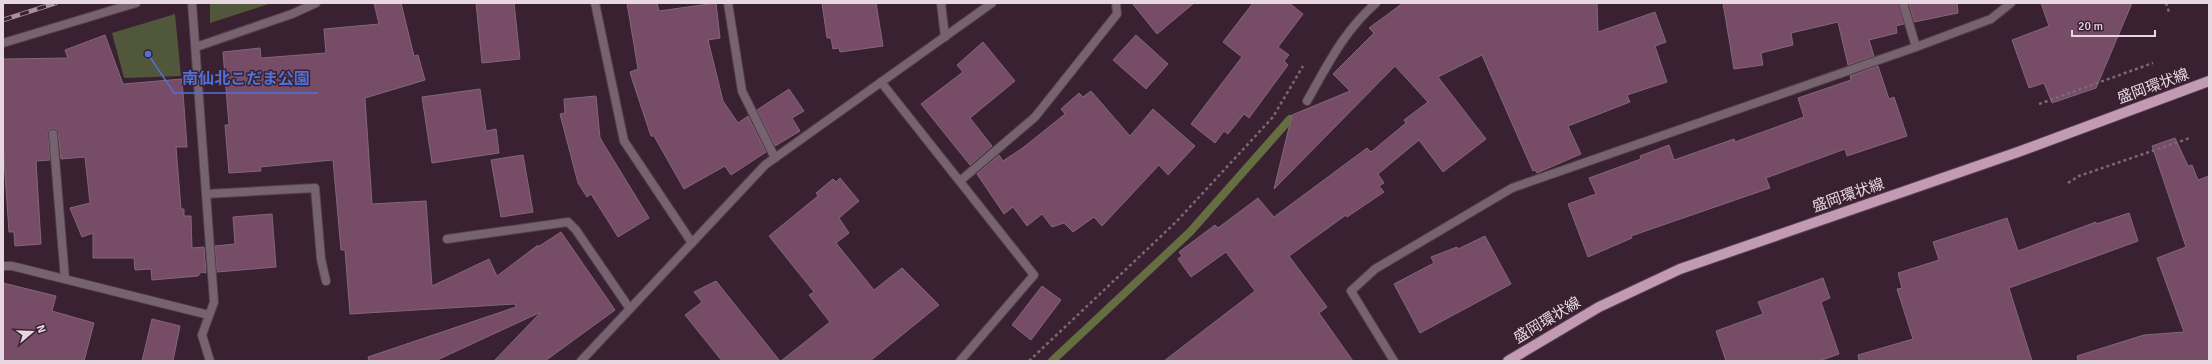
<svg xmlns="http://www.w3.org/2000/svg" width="2212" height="364" font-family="Signika,'Noto Sans JP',sans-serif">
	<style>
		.green { fill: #51573a }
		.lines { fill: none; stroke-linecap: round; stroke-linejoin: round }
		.stream { stroke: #656e40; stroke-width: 8 }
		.building { fill: #774c67; stroke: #836778 }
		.service-casing { stroke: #553e4d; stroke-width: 10 }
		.minor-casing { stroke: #553e4d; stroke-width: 10 }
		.primary-casing { stroke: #553e4d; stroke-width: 12 }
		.path { stroke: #7d6876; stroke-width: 2.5; stroke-dasharray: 3 3; stroke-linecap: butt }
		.service { stroke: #76636f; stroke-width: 8 }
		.minor { stroke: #76636f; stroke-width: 8 }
		.primary { stroke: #c29ab3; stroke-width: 10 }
		.rail-casing { stroke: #a5929d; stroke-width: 4.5 }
		.rail { stroke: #392131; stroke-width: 3; stroke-dasharray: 9; stroke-linecap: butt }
		.labels { text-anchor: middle; stroke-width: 3; stroke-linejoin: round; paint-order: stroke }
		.street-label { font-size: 15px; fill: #e7d7e0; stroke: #392131 }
		.leader { fill: none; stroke: #5070da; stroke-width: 1.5 }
		.callout-dot { fill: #5070da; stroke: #392131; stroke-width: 1.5 }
		.callout-label { font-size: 16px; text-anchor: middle; font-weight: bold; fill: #5070da; stroke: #392131; stroke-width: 3; stroke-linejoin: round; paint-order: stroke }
	</style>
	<rect width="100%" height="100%" fill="#392131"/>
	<g class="green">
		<path d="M210,3h62l-62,20z"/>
		<path d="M175,14l6,62 -57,2 -12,-45z"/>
	</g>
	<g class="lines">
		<path class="stream" d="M1052,361l138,-129 100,-113"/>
	</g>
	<g class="building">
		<path d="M374,3h27l13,53 4,-1 7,25 -60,18 7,106 54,-3 6,85 57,-27 8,17 41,-31v2l23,-15 54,78 -70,51h-51l47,-49 -106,49h-66l-1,-4 148,-50 -1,-3 -165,10 -5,-64h-4l-8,-90 -73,7 1,4 -32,2 -4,-48h4l-6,-73 37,-4 1,10 65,-5 -2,-24 55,-5z"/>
		<path d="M476,3h38l6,56 -38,4z"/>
		<path d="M627,3h30l2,8 57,-8 4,35 -12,2 15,61 15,22 10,-7 18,36 -35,23 -6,-9 -41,23 -30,-53h-3l-18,-54 -3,-10 8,-3z"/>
		<path d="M822,3h54l7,43 -43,6 -1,-4 -6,1 -2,-11h-4z"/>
		<path d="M1132,3h62l-37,31z"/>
		<path d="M1253,3h36l14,11 -25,33 11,8 -5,6 4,4 -39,53 -5,-4 -16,20 -4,-3 -9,12 -24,-19 51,-67 -19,-15z"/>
		<path d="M1403,3h194l1,29 57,-20 11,30 -11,4 12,36 -40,13 3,7 -62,24 13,28 -44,19 -2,-3 -2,1 -51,-116 -44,22 48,62 -43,33 -24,-32 -41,34 6,9 -5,3 5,6 -37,25 -1,-2 -57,41 38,51 -8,6 34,48h-189l91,-70 -29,-39 -35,25 -13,-18 4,-3 -3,-4 36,-27 3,3 40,-30 16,19 93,-69 4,4 35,-29 -2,-3 24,-18 -33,-36 -121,123 18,-74 58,-24 -17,-17 41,-41 -5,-5z"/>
		<path d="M1723,3h175l6,21 -8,2 1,7 -28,7 5,16 -26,9 -10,-43 -47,11 2,12 -32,8 2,12 -29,4z"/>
		<path d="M1909,3h48l1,10 -44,9z"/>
		<path d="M2041,3h91l-36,85 -44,15 -8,-20 -15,5 -17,-48 37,-14z"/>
		<path d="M105,35l18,49 59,-5 5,68h-11l5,62h3v7h7l1,32 12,-1 2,26 -5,-1 -3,4 -46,4 -1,-11 -16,1 -1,-12h-41v-25l-11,4 -12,-29 20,-5 -5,-46 -24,2 -3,-25 -3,-5h-5l-2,5 2,26 -14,1 5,83 -26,2 -1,-14h-5l-6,-87v-86l65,-1 -3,-8z"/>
		<path d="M1136,35l32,29 -22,25 -33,-29z"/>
		<path d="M983,42l32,39 -45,37 22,28 -22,19 -49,-61 42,-32 -6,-7z"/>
		<path d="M1878,66l11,33 5,-2 13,39 -60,20 -2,-7 -79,29 4,10 -139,48 1,2 -44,19 -20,-53 28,-10 -7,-16 52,-19 -1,-3 29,-11 5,15 60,-21 1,3 69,-25 -6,-19 53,-18 -1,-4z"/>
		<path d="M480,89l6,42 10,-2 3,24 -67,10 -10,-66z"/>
		<path d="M789,89l15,22 -12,7 8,13 -25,15 -18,-36z"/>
		<path d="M1091,91l39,45 23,-27 42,37 -27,29 -9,-10 -57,61 -8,-9 -21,15 -9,-9 -12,4 -10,-13 -15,12 -14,-19 -9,7 -27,-40 22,-19 4,6 21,-14 41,-33 -4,-5 18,-16 4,4z"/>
		<path d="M596,96l4,42 49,80 -31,19 -27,-43 -4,3 -9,-14 -18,-69 5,-1 -1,-14z"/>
		<path d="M2175,138l13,28 4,-1 6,15 11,-4v185h-131l-1,-5 67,-21 40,-3 -27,-74 29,-11 -34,-101z"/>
		<path d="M523,155l10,57 -32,5 -10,-57z"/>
		<path d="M840,178l19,23 -20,17 10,15 -13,10 38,47 28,-22 37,37 -69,56h-89l49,-39 -21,-27 5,-3 -45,-56 49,-40 -2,-3 17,-14 3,3z"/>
		<path d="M2129,213l9,28 -129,47 23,73h-173l-1,-6 55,-16 -16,-50 5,-1 -4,-15 41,-13 -6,-18 74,-24 11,33 78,-29v2z"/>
		<path d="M272,214l4,53 -59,5 -2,-26 20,-2 -2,-27z"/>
		<path d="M1485,236l26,48 -91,49 -26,-49 40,-21 -3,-6 26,-10 1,2z"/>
		<path d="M1823,278l7,20 -9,4 18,52 -20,7h-93l-10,-30 47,-17 -5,-12z"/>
		<path d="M716,281l64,80h-58l-37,-46 17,-13 -8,-10z"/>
		<path d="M3,283l53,13 -4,15 42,12 -10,38h-81z"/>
		<path d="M1042,286l19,14 -30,40 -19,-15z"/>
		<path d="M152,319l28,7 -7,35h-31z"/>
	</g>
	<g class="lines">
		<g class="service-casing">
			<g id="service">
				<path d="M941,3l4,34"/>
				<path d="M1307,101c21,-37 37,-70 69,-98"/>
				<path d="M53,134l12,145"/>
				<path d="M960,181l75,-64 82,-103 -1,-11"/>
				<path d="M206,194l109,-6 6,71 5,22"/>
				<path d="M447,239l121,-17 8,8 54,79"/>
			</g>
		</g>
		<g class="minor-casing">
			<g id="minor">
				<path d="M192,3l22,299 -12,33 8,26"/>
				<path d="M595,3l29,138 68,102"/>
				<path d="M728,3l14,88 33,67"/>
				<path d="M1903,3l13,44"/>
				<path d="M3,43l133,-40"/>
				<path d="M196,47l96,-33 24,-11"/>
				<path d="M881,82l153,193 -74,86"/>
				<path d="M3,266h9l197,49"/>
				<path d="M581,361l184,-196 227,-162"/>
				<path d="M1394,361l-43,-70 24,-22 137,-81 404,-141 75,-28 20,-16"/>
			</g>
		</g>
		<g class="primary-casing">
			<path id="primary" d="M1508,361l91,-54 81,-38 338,-117 191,-71"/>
		</g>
		<g class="path">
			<path d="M2166,3l3,9"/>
			<path d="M2039,104l114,-41"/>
			<path d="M2068,183l11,-7 111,-38"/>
			<path d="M1029,361l147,-139 97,-105 30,-51"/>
		</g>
		<use href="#service" class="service"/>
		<use href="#minor" class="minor"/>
		<use href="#primary" class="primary"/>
		<g class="rail-casing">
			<path id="rail" d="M3,20l53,-17"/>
		</g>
		<use href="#rail" class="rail"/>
	</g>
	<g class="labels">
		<g class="street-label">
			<text transform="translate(2153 86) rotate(-20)" y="5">盛岡環状線</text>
			<text transform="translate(1848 195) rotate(-19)" y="5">盛岡環状線</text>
			<text transform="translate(1547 320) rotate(-31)" y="5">盛岡環状線</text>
		</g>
	</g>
	<path class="leader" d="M148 54L174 93H318"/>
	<circle class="callout-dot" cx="148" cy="54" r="4"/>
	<g class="callout-label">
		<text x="246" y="84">南仙北こだま公園</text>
	</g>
	<rect width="2212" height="364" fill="none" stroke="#e7d7e0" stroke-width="8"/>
	<g transform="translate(32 332) rotate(71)" stroke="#392131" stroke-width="3" paint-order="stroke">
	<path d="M0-3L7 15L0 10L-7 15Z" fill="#e7d7e0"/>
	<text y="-6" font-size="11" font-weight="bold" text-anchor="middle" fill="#e7d7e0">N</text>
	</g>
	<path d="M2072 30v6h83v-6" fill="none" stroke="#e7d7e0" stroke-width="2"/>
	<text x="2078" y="30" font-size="12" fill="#e7d7e0" stroke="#392131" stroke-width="3" paint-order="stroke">20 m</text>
</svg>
